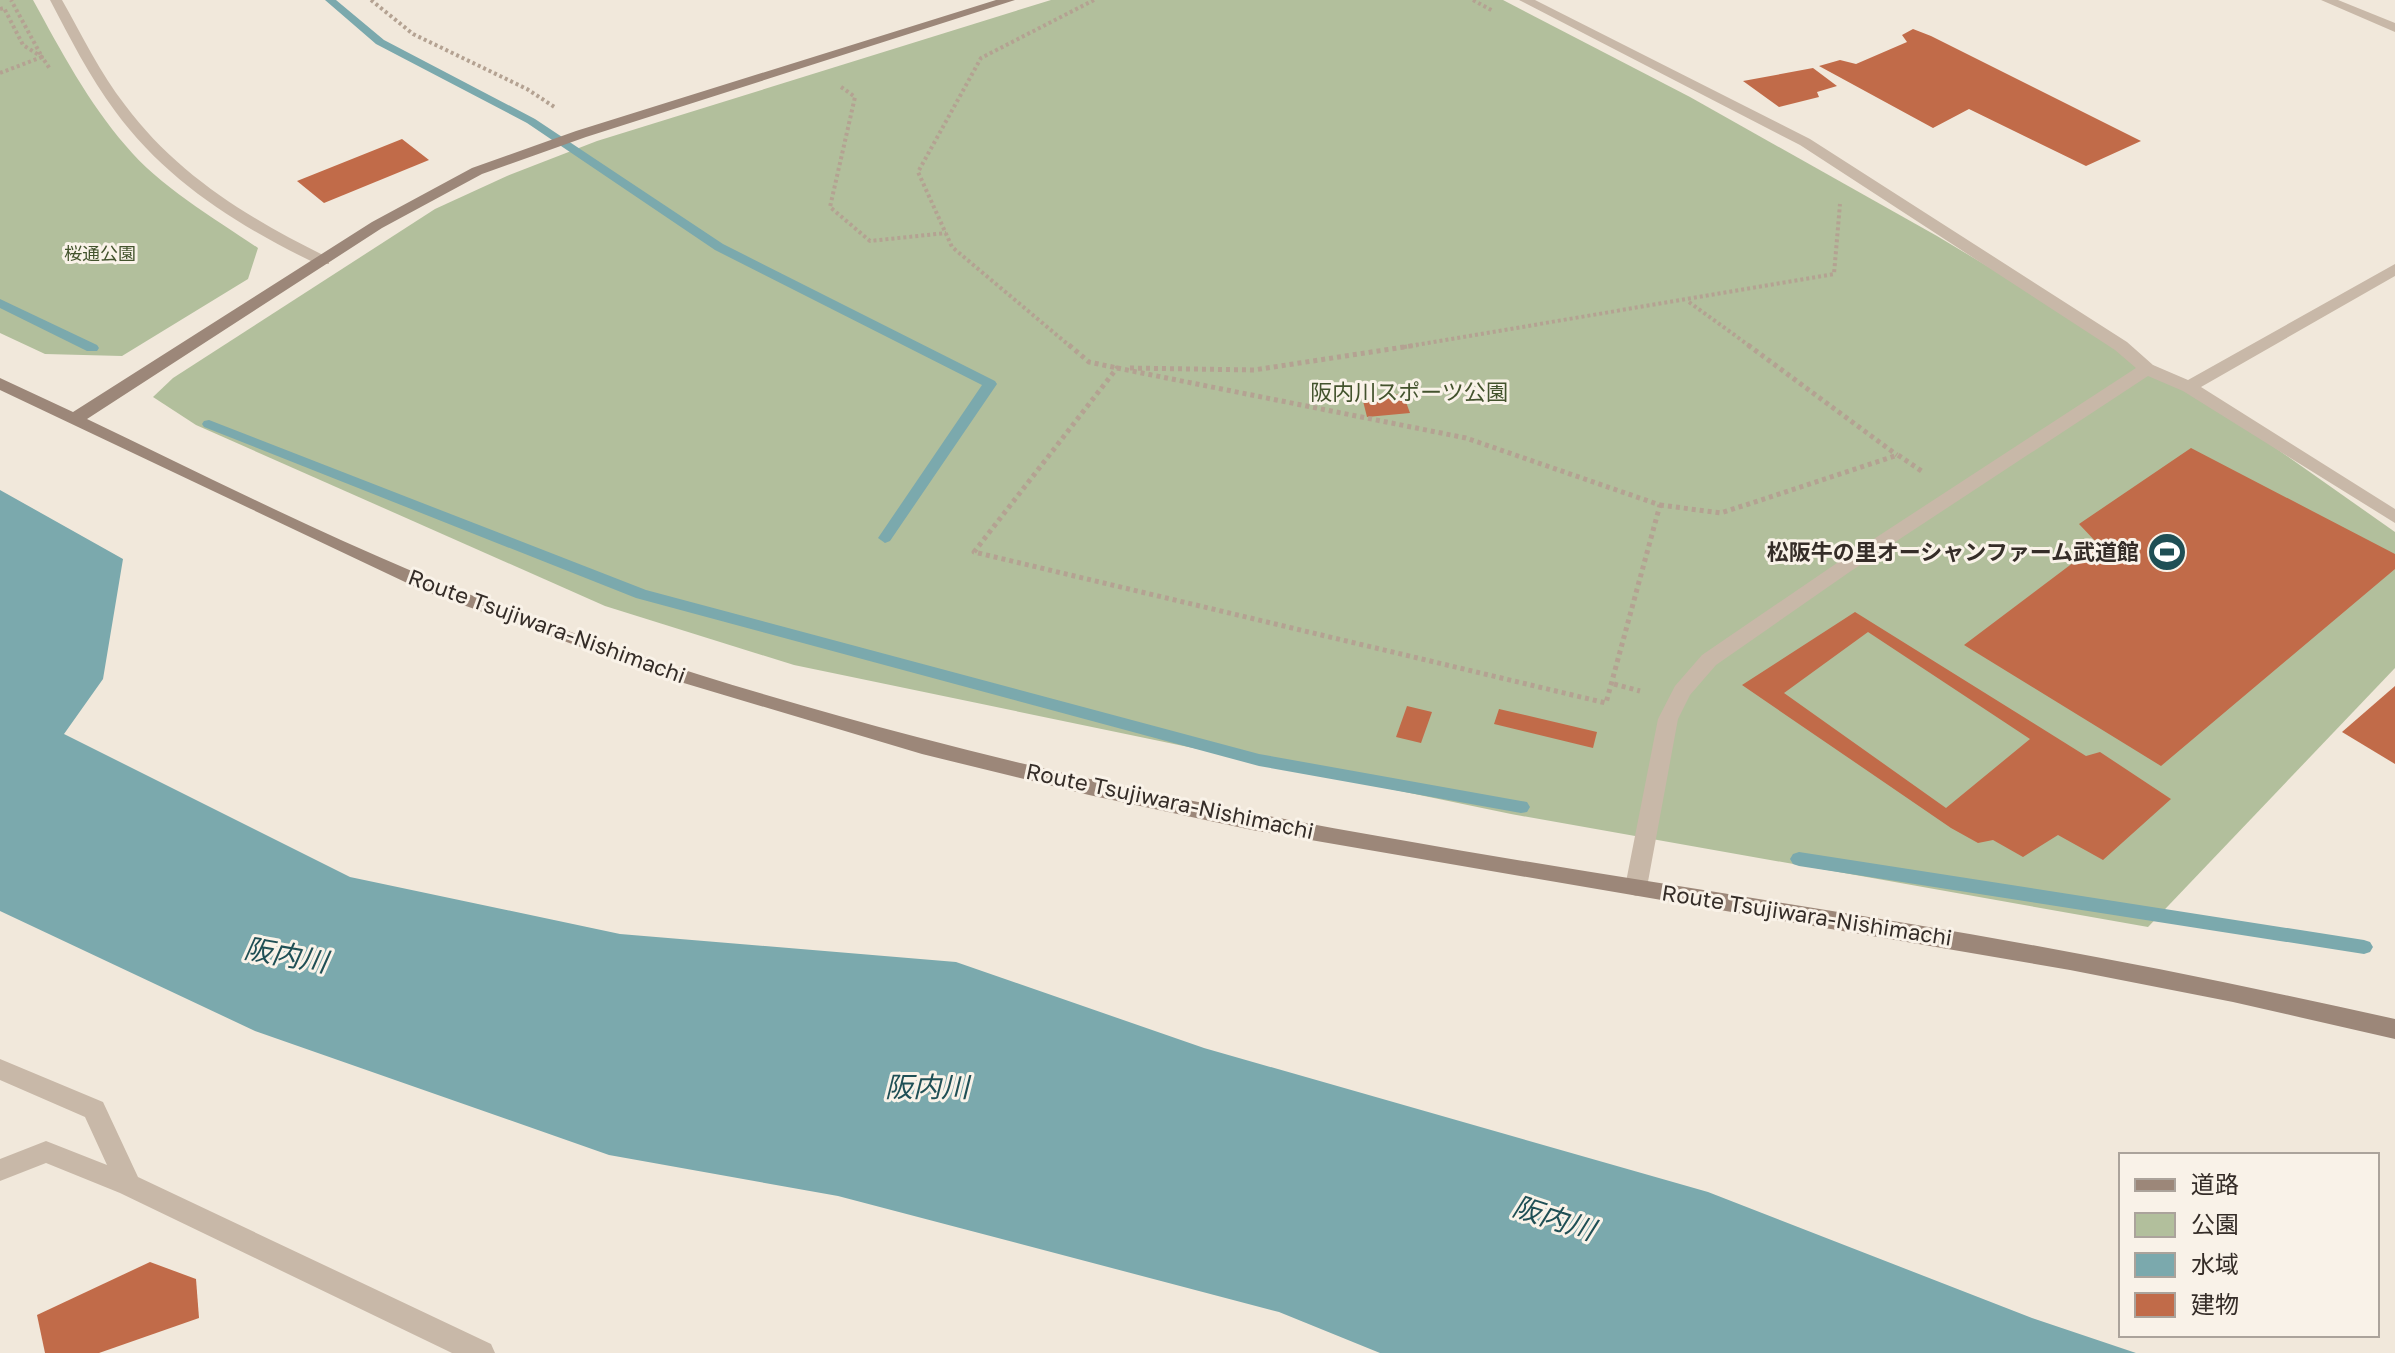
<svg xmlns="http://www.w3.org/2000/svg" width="2395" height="1353" font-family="'Golos Text','Noto Sans JP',sans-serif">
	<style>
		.green { fill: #b2bf9c }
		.water { fill: #7ba9ad }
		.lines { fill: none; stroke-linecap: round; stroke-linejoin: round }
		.stream { fill: #7ba9ad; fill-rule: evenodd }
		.building { fill: #c16b49; fill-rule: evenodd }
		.path-far1 { stroke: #b4a292; stroke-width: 4; stroke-dasharray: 3 3; stroke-linecap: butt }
		.path { stroke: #b4a292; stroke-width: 5; stroke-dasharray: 4 4; stroke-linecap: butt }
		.street { fill: #c8b8a8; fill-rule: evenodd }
		.secondary { fill: #9c8779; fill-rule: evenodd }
		.labels { text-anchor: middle; stroke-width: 6; stroke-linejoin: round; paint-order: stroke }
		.far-park-label { font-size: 18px; fill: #43532d; stroke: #f9f2e8 }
		.park-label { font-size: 22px; fill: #43532d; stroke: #f9f2e8 }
		.poi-label { font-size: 22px; font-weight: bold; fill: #352d28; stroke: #f9f2e8; text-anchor: end }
		.street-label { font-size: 22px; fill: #352d28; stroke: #f9f2e8 }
		.near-water-label { font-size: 28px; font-style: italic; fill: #1f4f55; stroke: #f9f2e8 }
	</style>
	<rect width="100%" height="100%" fill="#f1e8db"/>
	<g class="green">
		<path d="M0,0h33c28,51 55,102 93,146 33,40 89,73 132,102l-10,31 -126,77 -77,-2 -45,-21z"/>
		<path d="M1051,0h452l187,97 247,139 252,151 206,145v136l-247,259 -637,-113 -717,-149 -189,-59 -409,-181 -43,-28 20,-19 262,-169 72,-33 90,-35z"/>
	</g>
	<path class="water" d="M0,490l123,69 -20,120 -39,55 286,143 270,57 336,28 248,86 504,144 324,126 104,35h-756l-101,-41 -441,-116 -229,-41 -354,-124 -255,-120z"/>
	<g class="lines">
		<g class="stream">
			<path d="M325,0h11l48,40 151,79 188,125 272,137 2,3 -107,157 -5,2 -7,-5 104,-153 -267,-135 -188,-127 -151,-79z"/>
			<path d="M0,299l97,46 2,3 -2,3h-10l-87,-43z"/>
			<path d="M209,420l437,170 613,164 262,47 6,1 3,5 -3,5 -6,1 -262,-47 -623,-168 -432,-171 -2,-3 2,-3z"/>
			<path d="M1799,852l565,88 6,2 3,5 -3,5 -6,2 -565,-88 -6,-2 -3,-5 3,-5z"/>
		</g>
	</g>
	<g class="building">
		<path d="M1913,29l18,7 210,105 -55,25 -117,-57 -36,19 -114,-62 21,-6 16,4 51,-22 -5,-7z"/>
		<path d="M1813,68l24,18 -20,6 2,5 -40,10 -36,-26z"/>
		<path d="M402,139l27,21 -105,43 -27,-22z"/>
		<path d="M1403,394l7,19 -43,4 -5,-20z"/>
		<path d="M2191,448l204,106v15l-234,197 -197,-121 134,-101 -19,-20z"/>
		<path d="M1855,612l231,144 14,-4 71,47 -68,61 -45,-25 -35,22 -30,-17 -15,3 -27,-15 -209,-143zM1868,632l162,107 -84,69 -162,-115z"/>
		<path d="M2395,686v78l-53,-32z"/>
		<path d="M1407,706l25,6 -11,31 -25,-6z"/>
		<path d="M1499,709l98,23 -4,16 -99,-24z"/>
		<path d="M150,1262l46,17 3,39 -100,35h-54l-8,-38z"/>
	</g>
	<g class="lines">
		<g class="path-far1">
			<path d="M371,0l42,34 114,55 29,19"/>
			<path d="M1473,0l20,11"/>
			<path d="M0,9l4,-1 19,37 19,12 8,12"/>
			<path d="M0,73l42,-16 -31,-57"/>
			<path d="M841,87l14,10 -25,110 40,34 76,-8"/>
			<path d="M1689,302l62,45"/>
			<path d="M1071,347l-119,-100 -34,-75 63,-114 113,-58"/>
			<path d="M1404,347l430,-73 6,-70"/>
		</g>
		<g class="path">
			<path d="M1069,345l20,17 28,6"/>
			<path d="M1748,345l149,110"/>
			<path d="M1117,368l349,70 194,67 -54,198 -632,-151z"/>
			<path d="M1130,368l124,2 163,-25"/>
			<path d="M1660,505l61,8 177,-58 25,17"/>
			<path d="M1614,684l26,7"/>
		</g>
		<g class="street">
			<path d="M50,0h12c20,35 38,73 63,105 52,70 126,115 204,153v6h-12c-77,-37 -151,-83 -202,-153 -26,-35 -45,-73 -65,-111z"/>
			<path d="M1519,0h16l275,139 317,203 26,23 35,15 207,-116v12l-194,111 194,122v14l-212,-132 -35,-15 -297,195 -135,94 -26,30 -12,24 -31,168 -3,6 -8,3 -8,-3 -3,-6 33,-168 17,-33 27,-31 135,-92 299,-195 -21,-18 -315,-205z"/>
			<path d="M2321,0h17l57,23v9z"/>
			<path d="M0,1059l103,43 35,75 353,167 4,9h-43l-332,-160 -74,-30 -46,18v-22l46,-18 61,24 -22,-48 -85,-37z"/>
		</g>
		<path class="secondary" d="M996,0h19l-429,137 -104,37 -100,54 -295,191c108,52 216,106 327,153 163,68 333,120 503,165 327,87 661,131 994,187 162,27 323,59 484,95v20l-162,-37 -163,-32 -818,-140 -163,-35 -167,-41 -255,-76 -243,-87 -424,-201v-12l73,34 299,-190 100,-54 104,-37z"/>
	</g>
	<defs>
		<g id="stadium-disc" transform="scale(2)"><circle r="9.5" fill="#1f4f55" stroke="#f9f2e8"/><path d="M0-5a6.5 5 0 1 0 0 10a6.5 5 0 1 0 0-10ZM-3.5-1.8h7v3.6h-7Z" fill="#fff"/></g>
	</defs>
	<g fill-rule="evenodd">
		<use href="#stadium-disc" x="2167" y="552"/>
	</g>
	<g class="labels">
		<g class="far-park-label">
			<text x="100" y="260">桜通公園</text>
		</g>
		<g class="park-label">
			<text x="1409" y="400">阪内川スポーツ公園</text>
		</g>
		<g class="poi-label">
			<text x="2139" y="560">松阪牛の里オーシャンファーム武道館</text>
		</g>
		<g class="street-label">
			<text transform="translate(547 626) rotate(20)" y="8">Route Tsujiwara-Nishimachi</text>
			<text transform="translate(1170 801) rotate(12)" y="8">Route Tsujiwara-Nishimachi</text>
			<text transform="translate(1807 915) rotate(9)" y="8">Route Tsujiwara-Nishimachi</text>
		</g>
		<g class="near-water-label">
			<text transform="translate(286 955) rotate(10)" y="10">阪内川</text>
			<text x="927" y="1097">阪内川</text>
			<text transform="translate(1554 1218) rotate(18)" y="10">阪内川</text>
		</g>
	</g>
	<rect x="2119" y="1153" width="260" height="184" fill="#f9f2e8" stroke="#aba39b" stroke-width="2"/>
	<rect x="2135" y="1179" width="40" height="12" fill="#9c8779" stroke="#aba39b" stroke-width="2"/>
	<text x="2191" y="1193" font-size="24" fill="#352d28">道路</text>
	<rect x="2135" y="1213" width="40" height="24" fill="#b2bf9c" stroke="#aba39b" stroke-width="2"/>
	<text x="2191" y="1233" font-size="24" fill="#352d28">公園</text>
	<rect x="2135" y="1253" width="40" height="24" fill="#7ba9ad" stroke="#aba39b" stroke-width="2"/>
	<text x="2191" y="1273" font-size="24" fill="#352d28">水域</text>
	<rect x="2135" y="1293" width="40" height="24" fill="#c16b49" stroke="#aba39b" stroke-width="2"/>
	<text x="2191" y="1313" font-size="24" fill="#352d28">建物</text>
</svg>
